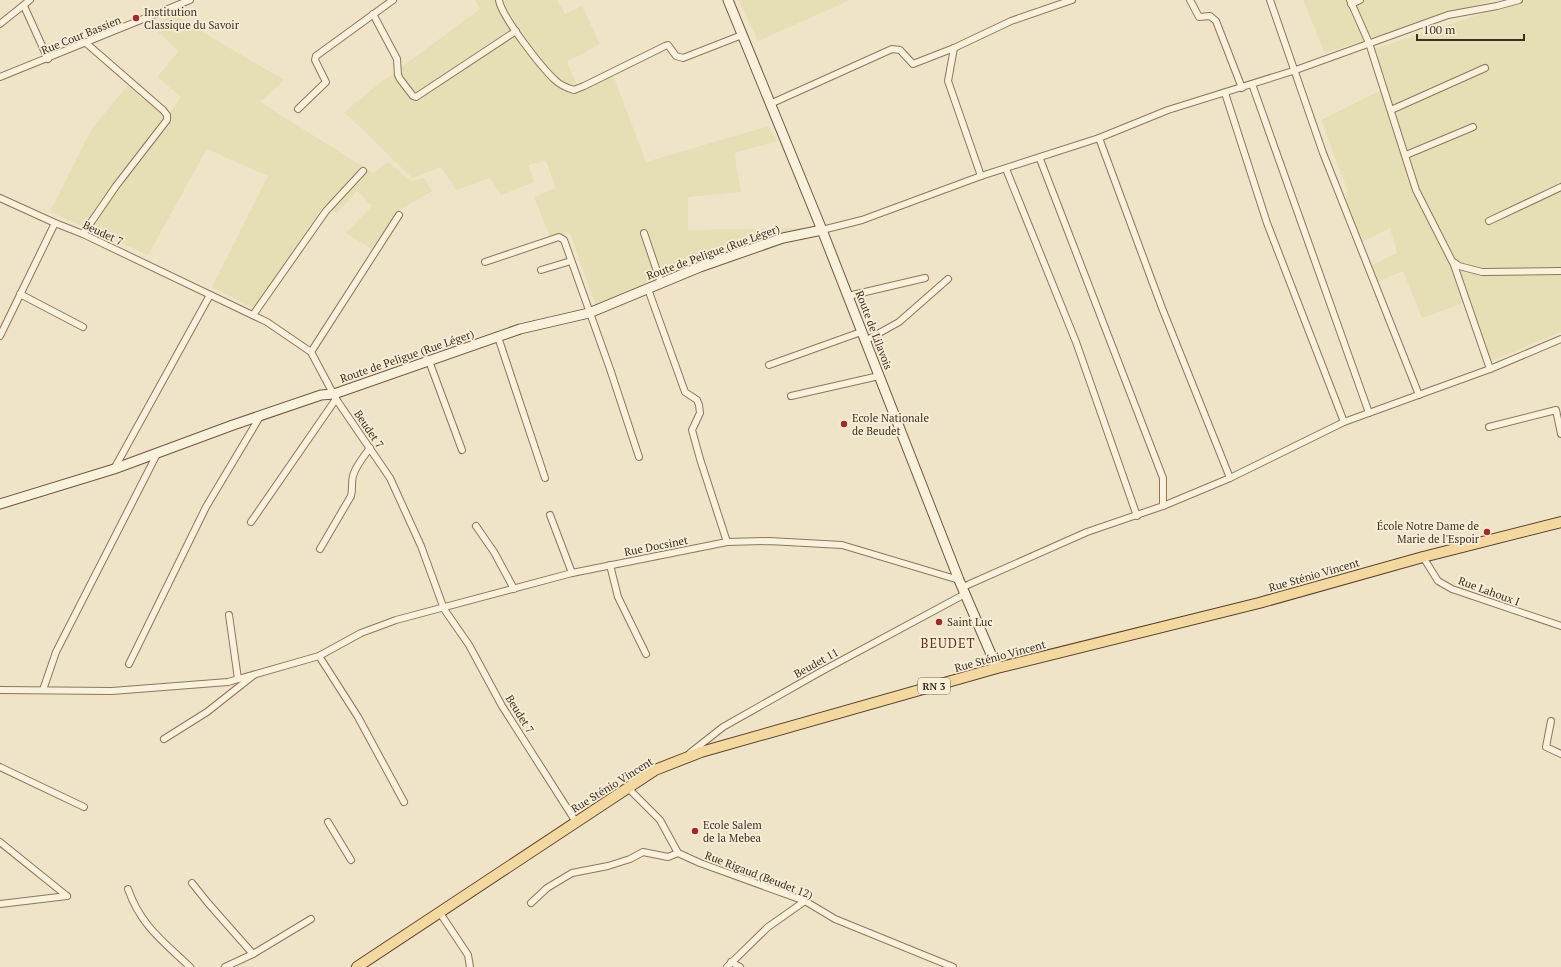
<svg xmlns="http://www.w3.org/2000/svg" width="1561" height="967" font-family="'PT Serif',serif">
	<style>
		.farmland { fill: #e6deb5 }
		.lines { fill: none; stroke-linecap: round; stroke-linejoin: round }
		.street-casing { stroke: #8d765c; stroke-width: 8 }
		.secondary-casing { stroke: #6f573f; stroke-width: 11 }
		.primary-casing { stroke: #5b4430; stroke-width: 12 }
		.street { stroke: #faf1dc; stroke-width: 6 }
		.secondary { stroke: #faf1dc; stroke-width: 9 }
		.primary { stroke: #f3d9a0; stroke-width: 10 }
		.poi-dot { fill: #9e2a2b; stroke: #f7eed8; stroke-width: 1.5 }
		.labels { text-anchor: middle; stroke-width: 3.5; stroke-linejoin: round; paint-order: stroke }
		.shield { fill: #f7eed8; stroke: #756857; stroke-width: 1 }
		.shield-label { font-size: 10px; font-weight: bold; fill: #3d2e20 }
		.poi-label { font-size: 11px; fill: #3d2e20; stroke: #f7eed8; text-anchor: start }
		.street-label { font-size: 11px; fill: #3d2e20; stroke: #f7eed8 }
		.quarter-label { font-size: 13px; letter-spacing: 1px; fill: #6b2e1e; stroke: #f7eed8 }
	</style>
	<rect width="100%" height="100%" fill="#f0e4c8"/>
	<g class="farmland">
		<path d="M474,0h83l8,14 17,-8 18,38 -33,18 12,28 34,-15 33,87 123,-36 8,15 -43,12 7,39 -53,5v33l118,-2 -209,80 -27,-75 -20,4 -16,-40 22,-9 -10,-27 -18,4 6,17 -33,13 -11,-17 -34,12 -15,-23 -29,11 -68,-66 36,-29 100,-74z"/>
		<path d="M739,0h111l-92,41z"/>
		<path d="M1303,0h190l-168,53z"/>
		<path d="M1524,0h37v332l-70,29 -22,-60 -47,17 -19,-47 -30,13 -7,-16 31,-15 -7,-25 -33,16 -13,-32 3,-23 -26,-69 62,-31 -15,-38z"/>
		<path d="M174,15l110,65 -24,22 113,71 15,-11 23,19 13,-3 8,13 -32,19 -27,40 -27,-17 26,-27 -15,-15 -20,22 -13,-8 -69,104 -43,-22 56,-111 -61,-27 -59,106 -98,-43 41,-82 40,-49 39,32 11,-16 -24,-20 22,-26 -29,-26z"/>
	</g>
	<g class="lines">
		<g class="street-casing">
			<g id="street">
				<path d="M499,0c2,16 43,68 56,80 5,5 12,8 19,10l10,-4 81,-40 3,-1 8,11 7,2 59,-23"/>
				<path d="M1190,0l9,17 11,-1 6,5 26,67"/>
				<path d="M1270,0l53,153 96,242"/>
				<path d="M1350,0l19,43 47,147 36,71 7,5 23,6 79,-1"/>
				<path d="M1351,4l9,-4"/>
				<path d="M24,6l24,53"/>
				<path d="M373,14l24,45 1,16 2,4 13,17 3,1 100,-66"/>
				<path d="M0,24l30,-24"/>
				<path d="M954,48l-6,33 33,95"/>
				<path d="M0,77l190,-77"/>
				<path d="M1252,84l117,329"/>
				<path d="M1225,93l42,130 77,199"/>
				<path d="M770,104l122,-55 8,1 13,14 41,-16 57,-27 61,-21"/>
				<path d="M298,109l28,-27 -11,-22 1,-4 77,-56"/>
				<path d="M1391,110l94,-42"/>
				<path d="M1099,138l63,170 68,170"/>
				<path d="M1406,155l67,-28"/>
				<path d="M1040,159l123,319v28"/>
				<path d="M1006,169l70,173 61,174"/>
				<path d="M0,198l55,25 28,11 184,88 44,30 25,47 54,79 31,68 23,63 25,36 33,61 74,116"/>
				<path d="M1489,221l72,-34"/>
				<path d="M822,230l40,-10 119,-44 118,-38 69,-28 125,-39 155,-56 49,-9 22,-6"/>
				<path d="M644,233l17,50"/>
				<path d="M83,234l33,-48 51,-66v-5l-4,-5 -77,-67"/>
				<path d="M485,262l74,-25 5,3 46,129 29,88"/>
				<path d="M1453,262l37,107"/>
				<path d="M541,270l30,-9"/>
				<path d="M648,289l37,103 12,8 2,5 1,8 -8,17 8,29 27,83"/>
				<path d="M20,294l63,33"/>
				<path d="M848,296l77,-18"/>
				<path d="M253,315l73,-104 37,-40"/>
				<path d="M0,336l55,-113"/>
				<path d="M498,337l47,141"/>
				<path d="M865,341l34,-19 49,-43"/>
				<path d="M311,352l88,-137"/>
				<path d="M429,361l33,89"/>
				<path d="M769,365l92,-33"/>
				<path d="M791,396l88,-20"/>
				<path d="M1489,427l67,-17 5,24"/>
				<path d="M114,469l96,-174"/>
				<path d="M550,515l22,58"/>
				<path d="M251,522l85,-123"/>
				<path d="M476,526l18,26 20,37"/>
				<path d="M320,549l31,-53c2,-8 0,-13 2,-20 2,-9 11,-20 17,-28"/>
				<path d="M1423,557l15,24 14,8 109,37"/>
				<path d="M610,565l8,32 28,57"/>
				<path d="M963,587l124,-55 76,-26 67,-28 114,-56 146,-53 71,-30"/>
				<path d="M229,615l9,64"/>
				<path d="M319,656l39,61 46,85"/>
				<path d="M129,664l77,-157 55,-92"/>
				<path d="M0,690l112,1 116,-9 91,-26 42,-23 35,-13 176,-47 155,-31 42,-1 73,4 117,35"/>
				<path d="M43,690l13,-38 102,-200"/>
				<path d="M1551,721l-5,26 15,7"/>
				<path d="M164,739l43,-27 47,-37"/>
				<path d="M690,753l33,-26 99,-56 143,-77"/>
				<path d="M0,767l84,40"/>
				<path d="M628,788l32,32 18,33 22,10 105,38 30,18 118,48"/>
				<path d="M328,822l23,38"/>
				<path d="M0,842l67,54"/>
				<path d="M192,883l16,20 45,51 -28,13"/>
				<path d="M128,889c13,37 35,52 62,78"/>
				<path d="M531,903l16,-15 25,-15 36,-7 22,-7 13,-7 25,5 10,-4"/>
				<path d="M0,904l67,-8"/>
				<path d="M440,913l28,42 2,12"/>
				<path d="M253,954l58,-35"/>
				<path d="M731,962l9,5"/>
				<path d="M727,967l41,-40 37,-26"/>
			</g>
		</g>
		<g class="secondary-casing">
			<g id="secondary">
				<path d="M728,0l94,230 137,350 38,88"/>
				<path d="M0,504l114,-35 119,-44 88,-30 13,-1 186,-65 69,-16 111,-46 83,-29 39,-8"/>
			</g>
		</g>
		<g class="primary-casing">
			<path id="primary" d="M357,967l298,-197 46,-18 296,-84 262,-65 164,-46 138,-35"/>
		</g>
		<use href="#street" class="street"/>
		<use href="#secondary" class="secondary"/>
		<use href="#primary" class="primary"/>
	</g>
	<g class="poi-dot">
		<circle cx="136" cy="18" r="4"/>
		<circle cx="844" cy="424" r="4"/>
		<circle cx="1487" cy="532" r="4"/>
		<circle cx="939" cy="622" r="4"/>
		<circle cx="695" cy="831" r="4"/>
	</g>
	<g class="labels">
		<rect class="shield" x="918" y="678" width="32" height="16" rx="3"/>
		<g class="shield-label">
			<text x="934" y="690">RN 3</text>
		</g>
		<g class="poi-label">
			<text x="144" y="16">Institution<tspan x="144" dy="13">Classique du Savoir</tspan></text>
			<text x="852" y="422">Ecole Nationale<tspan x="852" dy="13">de Beudet</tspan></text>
			<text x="1479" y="530" text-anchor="end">École Notre Dame de<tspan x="1479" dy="13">Marie de l'Espoir</tspan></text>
			<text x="947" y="626">Saint Luc</text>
			<text x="703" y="829">Ecole Salem<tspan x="703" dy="13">de la Mebea</tspan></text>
		</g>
		<g class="street-label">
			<text transform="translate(81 35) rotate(-22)" y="4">Rue Cour Bassien</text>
			<text transform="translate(103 233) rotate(25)" y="4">Beudet 7</text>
			<text transform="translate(713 252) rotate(-20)" y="4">Route de Peligue (Rue Léger)</text>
			<text transform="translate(874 330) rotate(69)" y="4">Route de Lilavois</text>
			<text transform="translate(407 356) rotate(-19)" y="4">Route de Peligue (Rue Léger)</text>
			<text transform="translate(369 429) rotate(56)" y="4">Beudet 7</text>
			<text transform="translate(656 546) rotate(-11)" y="4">Rue Docsinet</text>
			<text transform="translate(1314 575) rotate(-16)" y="4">Rue Sténio Vincent</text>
			<text transform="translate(1489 591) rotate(20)" y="4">Rue Lahoux I</text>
			<text transform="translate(1000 656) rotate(-15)" y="4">Rue Sténio Vincent</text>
			<text transform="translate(816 663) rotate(-29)" y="4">Beudet 11</text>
			<text transform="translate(520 714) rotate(58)" y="4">Beudet 7</text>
			<text transform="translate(612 785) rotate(-32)" y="4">Rue Sténio Vincent</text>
			<text transform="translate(759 875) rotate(21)" y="4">Rue Rigaud (Beudet 12)</text>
		</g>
		<g class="quarter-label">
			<text x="948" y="648">BEUDET</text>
		</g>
	</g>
	<path d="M1417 34v6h107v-6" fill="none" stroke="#3d2e20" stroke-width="2"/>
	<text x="1423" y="34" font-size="12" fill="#3d2e20" stroke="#f7eed8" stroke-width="3" paint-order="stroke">100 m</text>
</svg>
